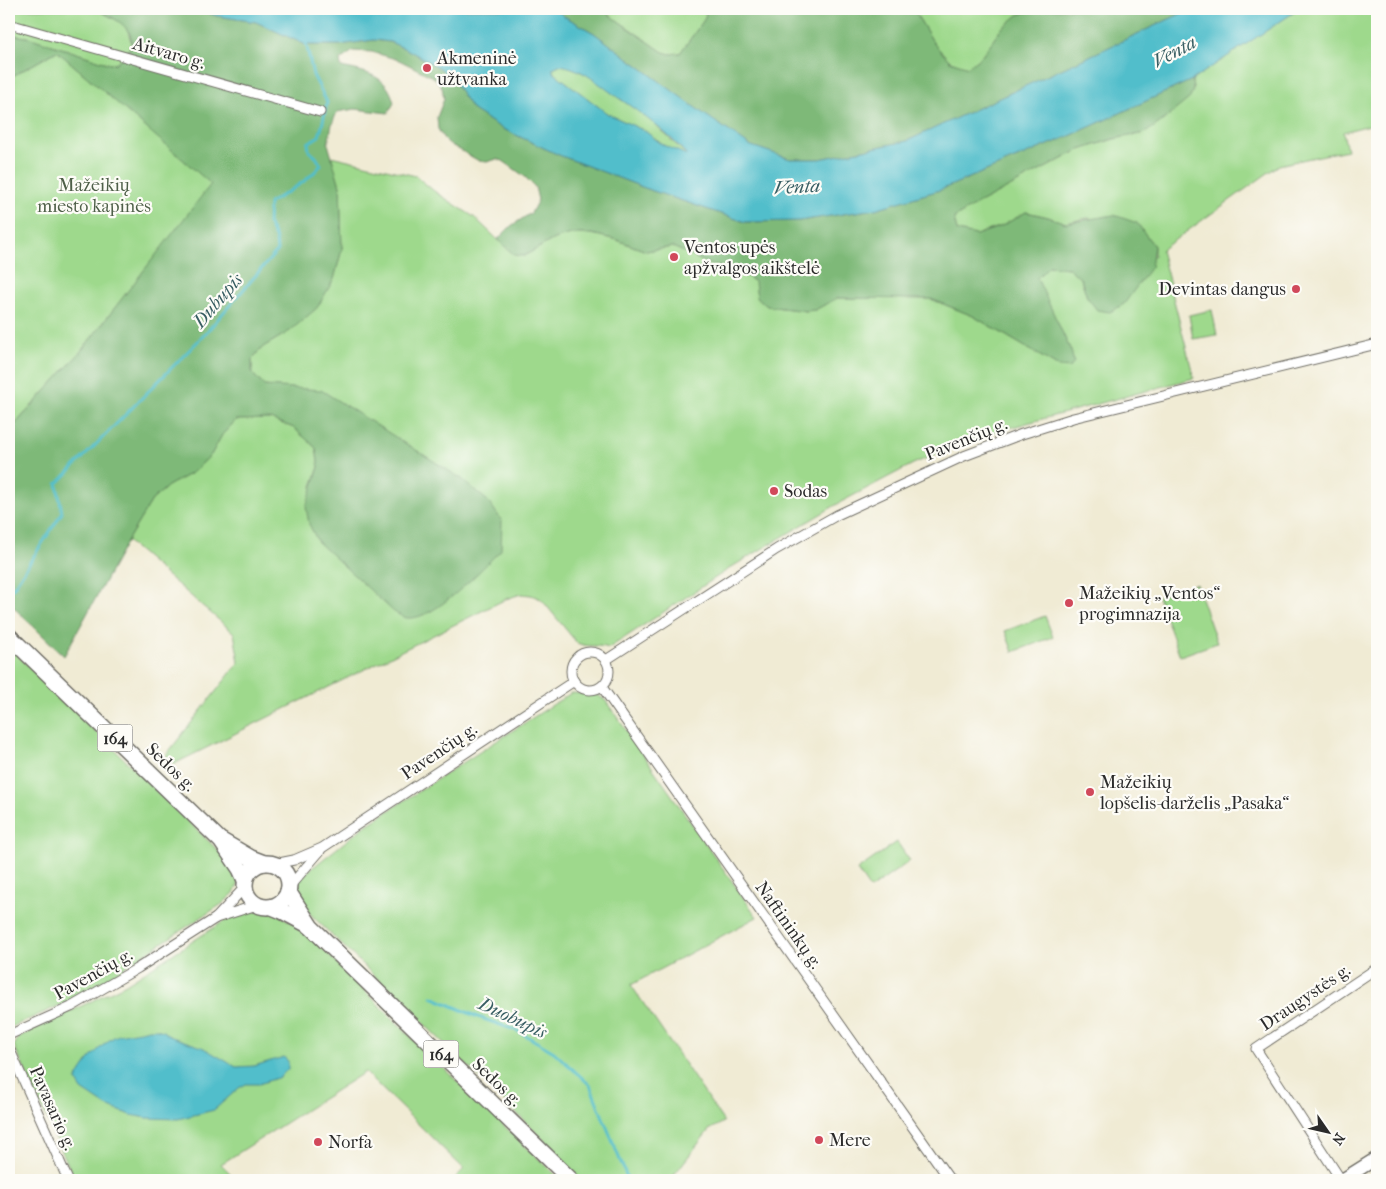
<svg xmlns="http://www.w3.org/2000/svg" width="1386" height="1189" font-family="'IM FELL French Canon',serif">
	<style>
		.green { fill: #9ed98c; stroke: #64825c }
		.forest { fill: #7eb978; stroke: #547252 }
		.water { fill: #51becb; stroke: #3e747b; fill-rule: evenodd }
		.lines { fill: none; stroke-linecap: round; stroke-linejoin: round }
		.stream { stroke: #51becb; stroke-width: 3 }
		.minor-casing { stroke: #706e66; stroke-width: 11 }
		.secondary-casing { stroke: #706e66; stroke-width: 15 }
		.primary-casing { stroke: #706e66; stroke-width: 18 }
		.minor { stroke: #fff; stroke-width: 9 }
		.secondary { stroke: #fff; stroke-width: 12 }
		.primary { stroke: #fff; stroke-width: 15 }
		.poi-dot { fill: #d1495b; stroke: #fdfcf7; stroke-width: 2 }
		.labels { text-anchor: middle; stroke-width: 4.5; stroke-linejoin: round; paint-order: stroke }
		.shield { fill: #fdfcf7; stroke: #6a6a68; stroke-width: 1 }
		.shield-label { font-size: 16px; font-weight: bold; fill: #2b2b2b }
		.street-label { font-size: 18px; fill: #2b2b2b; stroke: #fdfcf7 }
		.poi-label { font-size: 18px; fill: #2b2b2b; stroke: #fdfcf7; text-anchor: start }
		.park-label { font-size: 18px; fill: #4e5f48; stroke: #fdfcf7 }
		.water-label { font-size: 19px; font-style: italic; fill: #385e63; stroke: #fdfcf7 }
	</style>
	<rect width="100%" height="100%" fill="#fdfcf7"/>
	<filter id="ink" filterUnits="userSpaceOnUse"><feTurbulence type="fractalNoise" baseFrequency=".02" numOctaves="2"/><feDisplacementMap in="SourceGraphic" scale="10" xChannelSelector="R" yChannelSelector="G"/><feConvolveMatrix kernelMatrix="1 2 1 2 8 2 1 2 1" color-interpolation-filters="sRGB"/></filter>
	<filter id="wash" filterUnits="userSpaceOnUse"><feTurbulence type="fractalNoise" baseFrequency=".0096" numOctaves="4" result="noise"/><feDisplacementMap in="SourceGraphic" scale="20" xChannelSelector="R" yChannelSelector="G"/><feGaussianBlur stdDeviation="1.12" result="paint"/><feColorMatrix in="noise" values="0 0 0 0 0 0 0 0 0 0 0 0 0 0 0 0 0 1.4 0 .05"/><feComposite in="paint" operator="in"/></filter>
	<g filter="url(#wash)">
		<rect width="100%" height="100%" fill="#f0ebd4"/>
		<g class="green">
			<path d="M9,9h87l26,14 6,8 3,11 -2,7 -13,14 -6,1 -79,-26 -22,-4z"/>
			<path d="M601,9h101l4,5 -2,6 -24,33 -10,1 -7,-2z"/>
			<path d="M913,9h122l-17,6 -17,14 -19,27 -14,11 -18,-6 -15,-16z"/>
			<path d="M1299,9h78v114l-34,9 4,18 -68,15 -118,85 33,128 -211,57 -70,29 -72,38 -106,63 -126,83c-12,-4 -21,0 -32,-5l-36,-44 -10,-4 -10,-1 -15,5 -332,165 -8,-9 73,-93 -5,-29 -107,-92 25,-41 16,-14 25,-14 18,-17 11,-20 14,-15 34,-1 24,9 22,20 3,19 -7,19 6,56 3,-151 -57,-5 -12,-13v-14l11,-12 27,-16 44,-52 8,-30 -2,-63 -9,-30 85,20 18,15 40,26 40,38 10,1 30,-17 17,-5h21l25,6 29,11 27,-4 38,18c19,-1 30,6 44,17l2,15 10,9 39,5 9,-1 22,-12 94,1 42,17 86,51 12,-16 -35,-73 13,-12 20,2 12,11 6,18 67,-41v-10l-17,-23 -50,-5 -21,5 -18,-6 -22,-5 -24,14 -26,9 -19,-4 -3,-13 16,-10 107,-57 37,-12 31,-6 48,-43 -1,-10z"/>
			<path d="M57,51l155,133 -134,171 -69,76v-353z"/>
			<path d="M559,65l9,1 28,13 21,18 30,20 41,39 -25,-11 -18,-14 -37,-17 -55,-42v-4z"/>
			<path d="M1212,310l5,25 -24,4 -4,-24z"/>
			<path d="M1196,584l21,59 -37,13 -22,-59z"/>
			<path d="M1045,616l8,21 -40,15 -8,-21z"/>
			<path d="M9,647l220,214 10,22 -5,10 -12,11 -125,81 -34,19 -54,24z"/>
			<path d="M571,693l25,1 9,6 152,217 -126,68 93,137 -15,8 -39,50h-89l-41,-44 -235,-227 -10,-18v-5l12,-14 58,-46z"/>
			<path d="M897,842l13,19 -40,28 -13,-19z"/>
			<path d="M249,911l25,1 17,10 21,16 106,106 143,136h-108l11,-11 -99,-97 -144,92 16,16h-162l-61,-134 5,-9 107,-53 95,-61 16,-9z"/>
		</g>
		<g class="forest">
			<path d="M96,9h101l20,7 39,6 50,23h34l34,-5 16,2 18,8 32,18 12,11 21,31 28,18 58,27 91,35 95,32 54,-1 76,-12 65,-19 132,-55 120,-55 1,10 -3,8 -29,24 -16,11 -32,6 -36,12 -107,57 -16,10 3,13 19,4 26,-9 24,-14 22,5 18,6 48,-8 23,8 17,23 -3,21 -27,37 -14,8 -13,-2 -10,-13 -6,-18 -12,-11 -20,-2 -12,12 34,73 3,11 -4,6 -11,-1 -86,-51 -42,-17 -94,-1 -22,12 -9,1 -39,-5 -10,-9 -2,-15c-14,-11 -25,-18 -44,-17l-38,-18 -27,4 -29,-11 -25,-6h-21l-17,5 -30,17 -10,-1 -16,-16 13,-13 20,-13 7,-13 -3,-13 -11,-11 -21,-15 -6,-2 -10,3 -8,-1 -28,-16 -7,-6 -6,-10 -1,-12 7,-18 -2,-12 -7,-9 -36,-18 -27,-8 -19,-1 -13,9 1,7c25,5 47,8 53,36l-6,10 -33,-4 -18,3 -5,12 -4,20 12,42 2,63 -8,30 -17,29 -27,23 -27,16 -11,12v14l12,13 57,4 141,89 27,23 13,19 -1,29c-20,19 -65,70 -93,68 -5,0 -10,-4 -14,-6l-76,-70 -9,-18 -3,-17 13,-40 -3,-19 -22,-20 -24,-9 -34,1 -14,15 -11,20 -18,17 -25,14 -16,14 -25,41 -63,115 -55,-53v-172l69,-76 133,-171 -154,-133 -48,27v-44l22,4 79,26 6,-1c4,-4 11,-9 14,-15 8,-21 -21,-32 -34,-39z"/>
			<path d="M555,9h46l62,43 7,2 10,-1 24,-33 2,-6 -4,-5h211l22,36 15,16 18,6 14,-11 19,-27 17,-14 17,-6h156l-284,132 -87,18h-30l-41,-14 -52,-36 -103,-76 -30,-17z"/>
		</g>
		<g class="water">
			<path d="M197,9h358l9,7 30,17 103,76 52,36 41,14h30l87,-18 284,-132h108l-107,71 -120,55 -132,55 -65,19 -76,12 -54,1 -95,-32 -91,-35 -58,-27 -28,-18 -21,-31 -12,-11 -32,-18 -18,-8 -16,-2 -34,5h-34l-50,-23 -39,-6zM559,65c25,3 40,20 60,33 24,17 48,34 68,57l-24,-10 -18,-14 -37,-17 -55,-42v-4z"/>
			<path d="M149,1029h8l6,2 6,5 33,11 34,20 18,-1 30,-9 4,4v8l-8,8 -21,7h-13l-7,4 -25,22 -36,9 -31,-1 -16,-3 -25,-9 -24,-16 -6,-10c7,-15 23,-34 38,-43 8,-4 25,-5 35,-8z"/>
		</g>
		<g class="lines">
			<g class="stream">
				<path d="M13,588l49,-75 -5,-29 146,-148 74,-85 -1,-12 -8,-16 1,-20c19,-11 38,-21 52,-38l-5,-8 -7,-6 -1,-8 11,-7 3,-10 5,-24 -14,-27 -7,-32"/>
				<path d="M432,997l46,20 40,14 36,21 36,33 38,95"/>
			</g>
		</g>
	</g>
	<g filter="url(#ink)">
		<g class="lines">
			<g class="minor-casing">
				<g id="minor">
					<path d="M9,24l311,88"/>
					<circle cx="590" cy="671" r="19"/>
					<path d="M606,660l171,-111 60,-34 127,-59 58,-22 51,-16 304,-74"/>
					<path d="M602,687l348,493"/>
					<path d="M274,864l20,-4 28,-12 252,-167"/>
					<path d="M289,887l31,-36"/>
					<path d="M216,918l41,-13"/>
					<path d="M9,1035l62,-28 67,-39 78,-50 28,-30"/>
					<path d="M9,1048l59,132"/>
					<path d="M1341,1180l-85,-131 121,-81"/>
				</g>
			</g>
			<g class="secondary-casing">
				<path id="secondary" d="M1342,1180l35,-22"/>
			</g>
			<g class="primary-casing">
				<g id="primary">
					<path d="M9,636l212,205 19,28 5,11"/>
					<path d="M222,841l29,17 13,5"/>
					<circle cx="267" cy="885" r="22"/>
					<path d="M288,891l23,36 260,253"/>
					<path d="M272,907l10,4 28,15"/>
				</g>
			</g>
			<use href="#minor" class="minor"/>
			<use href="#secondary" class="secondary"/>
			<use href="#primary" class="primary"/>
		</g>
	</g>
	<g class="poi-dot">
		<circle cx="427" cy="68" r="5"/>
		<circle cx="674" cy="257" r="5"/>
		<circle cx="1296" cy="289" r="5"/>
		<circle cx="774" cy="491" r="5"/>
		<circle cx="1069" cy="603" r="5"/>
		<circle cx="1090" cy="792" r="5"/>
		<circle cx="819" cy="1140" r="5"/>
		<circle cx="318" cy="1142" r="5"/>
	</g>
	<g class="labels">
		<g class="shield">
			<rect x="97.5" y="724.5" width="35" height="27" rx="4"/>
			<rect x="423.5" y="1040.5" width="35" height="27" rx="4"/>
		</g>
		<g class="shield-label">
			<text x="115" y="744">164</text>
			<text x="441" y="1060">164</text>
		</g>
		<g class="street-label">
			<text transform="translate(169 53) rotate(16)" y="6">Aitvaro g.</text>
			<text transform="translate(966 439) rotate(-22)" y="6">Pavenčių g.</text>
			<text transform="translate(439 751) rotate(-34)" y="6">Pavenčių g.</text>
			<text transform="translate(171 767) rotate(44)" y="6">Sedos g.</text>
			<text transform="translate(789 925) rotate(55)" y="6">Naftininkų g.</text>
			<text transform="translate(93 974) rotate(-29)" y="6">Pavenčių g.</text>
			<text transform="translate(1305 997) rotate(-34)" y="6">Draugystės g.</text>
			<text transform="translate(497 1082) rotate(44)" y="6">Sedos g.</text>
			<text transform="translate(53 1108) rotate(66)" y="6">Pavasario g.</text>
		</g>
		<g class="poi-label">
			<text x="437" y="64">Akmeninė<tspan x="437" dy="21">užtvanka</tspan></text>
			<text x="684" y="253">Ventos upės<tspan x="684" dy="21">apžvalgos aikštelė</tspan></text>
			<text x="1286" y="295" text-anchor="end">Devintas dangus</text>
			<text x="784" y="497">Sodas</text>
			<text x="1079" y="599">Mažeikių „Ventos“<tspan x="1079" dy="21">progimnazija</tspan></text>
			<text x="1100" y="788">Mažeikių<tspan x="1100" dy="21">lopšelis-darželis „Pasaka“</tspan></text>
			<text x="829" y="1146">Mere</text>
			<text x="328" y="1148">Norfa</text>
		</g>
		<g class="park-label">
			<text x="94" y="191">Mažeikių<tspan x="94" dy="21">miesto kapinės</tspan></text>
		</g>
		<g class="water-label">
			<text transform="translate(1174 51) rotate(-28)" y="7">Venta</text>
			<text transform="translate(797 186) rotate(-3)" y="7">Venta</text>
			<text transform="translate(217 300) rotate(-49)" y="7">Dubupis</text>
			<text transform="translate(513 1017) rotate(25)" y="7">Duobupis</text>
		</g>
	</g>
	<rect width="1386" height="1189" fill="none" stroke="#fdfcf7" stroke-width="30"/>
	<g transform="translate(1328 1132) rotate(124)" stroke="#fdfcf7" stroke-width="4" paint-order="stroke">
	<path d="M0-4L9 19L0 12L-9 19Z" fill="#2b2b2b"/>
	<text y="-8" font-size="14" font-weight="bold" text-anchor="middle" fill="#2b2b2b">N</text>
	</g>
</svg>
